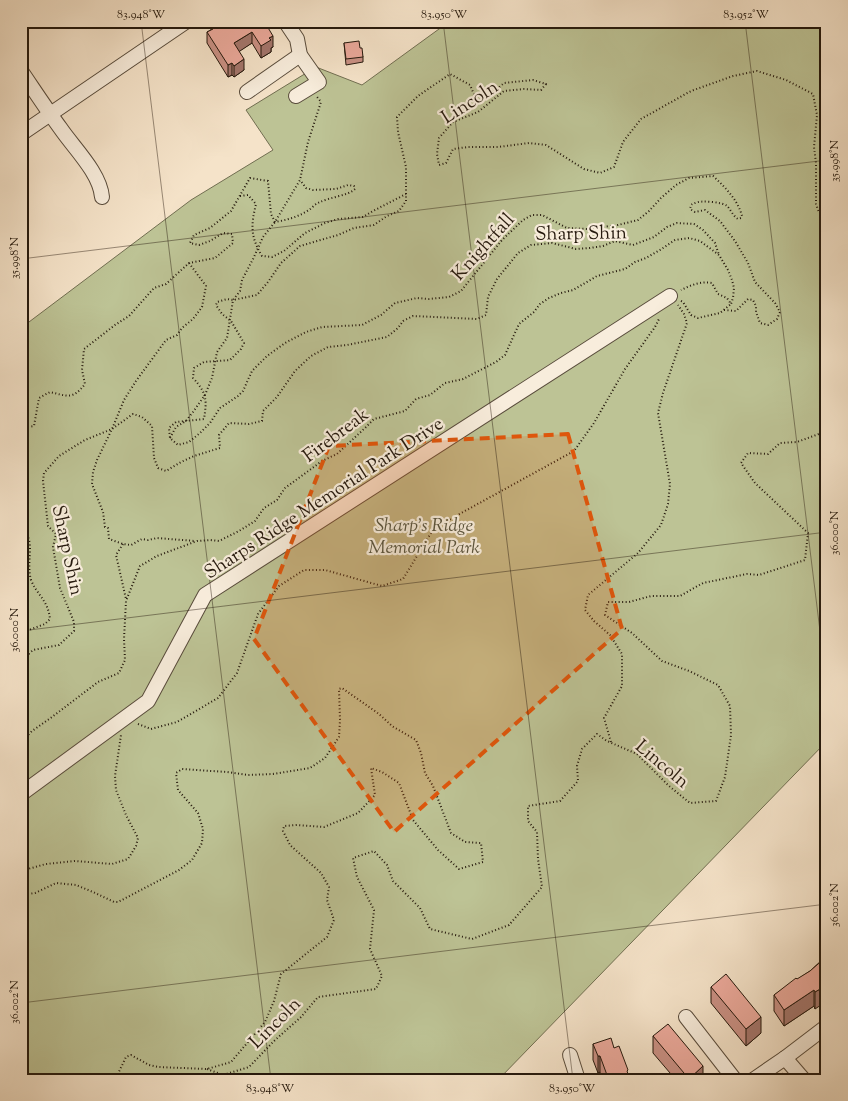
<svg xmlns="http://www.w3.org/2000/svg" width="848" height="1101" font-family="'Sorts Mill Goudy',serif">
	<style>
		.green { fill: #bdc395; stroke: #716e51 }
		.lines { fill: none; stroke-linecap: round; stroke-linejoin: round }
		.minor-casing { stroke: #594c3c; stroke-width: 16 }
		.path { stroke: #25190d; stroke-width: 2; stroke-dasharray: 1 2.5; stroke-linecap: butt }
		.minor { stroke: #f8eddc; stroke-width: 14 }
		.wall { fill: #ca9185; stroke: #25190d }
		.shaded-wall { fill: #a4766c; stroke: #25190d }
		.building { fill: #eba99b; stroke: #25190d }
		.marked { fill: #de560c; fill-opacity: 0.2; stroke: #de560c; stroke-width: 4; stroke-dasharray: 10 6; stroke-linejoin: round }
		.ticks { fill: none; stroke: #25190d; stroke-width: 1; stroke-opacity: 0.45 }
		.labels { text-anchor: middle; stroke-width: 4.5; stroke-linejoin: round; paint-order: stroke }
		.street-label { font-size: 19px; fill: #25190d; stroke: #f8eddc }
		.park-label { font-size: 19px; font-style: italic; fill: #5a543d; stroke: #f8eddc }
		.neatline { fill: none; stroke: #25190d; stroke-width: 2 }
		.ticks-label { font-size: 12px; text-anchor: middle; fill: #25190d }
	</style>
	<rect width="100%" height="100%" fill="#f5e3c9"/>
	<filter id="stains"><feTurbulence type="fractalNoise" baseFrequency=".004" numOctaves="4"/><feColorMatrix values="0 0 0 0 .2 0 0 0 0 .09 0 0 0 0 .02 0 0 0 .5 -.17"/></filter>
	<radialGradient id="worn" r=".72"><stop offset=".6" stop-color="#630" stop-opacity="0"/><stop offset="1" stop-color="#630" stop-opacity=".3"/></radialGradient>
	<path class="green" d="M450,21h377v720l-329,339h-477v-752l170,-128 82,-50 -27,-40 70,-43 46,18z"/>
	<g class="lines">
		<g class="minor-casing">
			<g id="minor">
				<path d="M285,21l12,18 3,16 19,27 -23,14"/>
				<path d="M21,71c13,19 26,39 40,58 13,19 39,44 41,68"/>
				<path d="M247,92l53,-37"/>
				<path d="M21,134l166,-113"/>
				<path d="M21,794l127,-93 57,-106 465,-299"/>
				<path d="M686,1017l49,63"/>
				<path d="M570,1055l8,25"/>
				<path d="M785,1058l19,22"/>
				<path d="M753,1080l32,-22 42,-32"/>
			</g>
		</g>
		<g class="path">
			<path d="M240,196l8,-1 8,9c-5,21 -6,32 6,52l10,1 12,-6 21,-18 20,-10 13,-4 25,-2 10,-6 33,-17"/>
			<path d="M189,263l17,23 -4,21 -9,12 -11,9 -5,7 -11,5 -30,41 -12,19 -12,29 -15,31 -4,12 -1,12 7,18 4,10 2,15 3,1 1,11 14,5 8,1 11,-6 6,1 9,-2 38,3"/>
			<path d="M681,301l2,1 8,13 7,3 22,-5 11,-9"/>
			<path d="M724,310l12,1 12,-12 5,1 3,6v6l4,11 8,2 9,-6 3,-7 -5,-9 -20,-21 -7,-19 -13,-22 -15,-20 -15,-11 -10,2 -5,-3c1,-4 1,-5 5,-6 5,-3 28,-1 32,3 4,4 6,10 11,13l3,-1 1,-2c-4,-16 -17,-29 -29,-40l-24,2 -13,7 -15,13 -12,13 -11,9 -20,5 -31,4 -20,-1 -25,-13h-10l-9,5 -21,20 -41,51 -12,6 -20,2 -12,-1 -22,5 -14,12 -19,10 -40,2 -16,5 -21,11 -18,13 -15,15 -9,20 -5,5 -18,12 -10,15 -10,10 -11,9 -11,3 -8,-7 -1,-10 7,-6 28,-3c3,-19 3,-26 -11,-41l1,-10 10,-6 26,-2 11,-11 3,-6 -13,-22 -9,-7 -6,-9 1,-3 10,-3 6,1 24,-5 11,-13 13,-19 19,-17 38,-11 16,-7 20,-3 13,-9 12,-5 7,-10v-34l-8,-35 -1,-15 21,-21 32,-22 20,11 7,16 10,-3 17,-15 29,-3 13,4 -5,6 -17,-1 -20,2 -26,21 -25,10 -14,16 -2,16 2,11 7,-2 7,-14 15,-2h30l31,-4 17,2 38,24 16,4 14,-6 9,-25 18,-23 50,-28 42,-15 24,-5 29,9 27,14 4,21 -3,32 2,16v41l3,9 8,2"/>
			<path d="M21,428l13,-2 5,-28 11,-6c17,4 23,8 35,-8l-3,-14 2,-21 31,-24 14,-9 25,-28 12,-4 23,-21 26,-5 18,-15 -1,-9 -9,-1 -13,8 -11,4 -9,-2 4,-8 16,-7 21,-17 19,-33 18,3 3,33 4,8c12,-2 23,-5 34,-12 3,-2 6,-6 9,-7 11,-6 30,-7 37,-14l-1,-3 -6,-1 -12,4 -23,1 -7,-2 -6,-8"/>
			<path d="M170,438l6,-11 10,-6 7,-9 12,-17 7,-17 5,-26 10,-14 6,-38 7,-9 2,-11 11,-21 10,-22 12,-15 25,-42 8,-38 13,-40 -4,-5"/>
			<path d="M21,518c4,10 9,20 9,30 0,11 -2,21 1,32 6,15 17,20 19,39l-5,5 -24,9"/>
			<path d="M123,544l-7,11 10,44"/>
			<path d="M21,661l12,-11 26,-5 15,-14v-9l-14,-34 -7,-41 3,-13 -8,-8 -5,-45 1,-8 15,-17 26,-16 27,-11 21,-15 9,3 10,9 2,32 4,10 8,3 15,-9 13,-6 26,-8 -1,-13 10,-12 20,1 13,-3 1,-10 14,-14 18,-26 16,-15 17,-9 19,-2 40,-8 11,-9 5,-7 10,-5 64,3 9,-4 2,-18 9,-18 21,-26 13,-8 21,-2 24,6 14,-1 13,-2 12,-5 18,4 21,-8 13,-10 10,-4 17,1 9,6 12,13 4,12"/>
			<path d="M138,724l13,5 26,-7 41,-24 19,-25 21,-59 21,-28 25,-16h21l57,16 21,-7 31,-51 140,-77 20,-28 31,-54 30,-42 4,-8"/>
			<path d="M21,742l11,-11 20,-14 46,-35 21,-9 6,-13 -1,-21 2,-38 14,-35 17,-10 40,-15 13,-1 9,1 20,-10 16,-10 9,-13 13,-8 8,-12 37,-27 15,-7 28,-26 9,-9 31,-8 11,-12 14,-4 15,-12 18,-4 33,-17 9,-7 14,-31 15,-12 6,-8 9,-6 12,-5 12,-3 24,-14 28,-7 10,-7 11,-4 14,-8 15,-10 14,-2 11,3 19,14 9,15 4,10 2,8 -1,10 -2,6 -4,-6 -9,-4 -6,-11c-11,-2 -21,2 -31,7"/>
			<path d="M611,742l-7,-24 18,-32v-32l-12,-19 -16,-14 -9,-11 3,-15 50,-42 23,-28 7,-21 2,-20 -12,-71 5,-20 24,-70 -3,-9 -6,-9"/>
			<path d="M21,875l7,-6 18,-5 29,-3 37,3 16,-5 8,-13 2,-8 -12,-23 -10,-25 -1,-14 6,-41"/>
			<path d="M21,895l14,-2 21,-10 20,2 17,7 21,10h4l61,-32 13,-10 10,-17 1,-14 -5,-16 -20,-23 -2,-17 6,-4 45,3 21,3 25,-1 37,-6 15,-10 14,-21 1,-17 -1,-31 3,-1 37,26 13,12 24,14 5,13 4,20 8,13 18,47 14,9 16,1 2,19 -24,7 -21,-19 -25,-30 -14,-37 -17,-11 -11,-4 4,27 -17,18 -34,14 -27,-2 -13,1 -1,5 7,14 31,28 8,14 -2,13 7,20 -7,17 -46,37 -7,27 -9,21 -34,40 -24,7 -49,-2 -9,-2 -18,-10 -5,2 -11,23"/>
			<path d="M207,1069l16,6 26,-8 25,-26 27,-24 17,-20 58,-8 6,-13 -12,-27 4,-39 -17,-33 -4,-19 21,-7 13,14 6,16 27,27 10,21 42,10 37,-14 33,-38 -4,-28 -1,-27 -9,-11v-15l32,-5 18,-20 -1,-15 5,-17 15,-15 10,7 30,13 32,32 21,17 26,-2 9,-24 6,-42 -1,-29 -12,-21 -29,-14 -27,-10 -30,-28 -27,-18 3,-13h21l22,-6h29l23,-13 44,-9 12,1 46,-15 3,-27 -53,-50 -14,-20 7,-10 20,1 12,-11 17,-1 30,-11"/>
		</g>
		<use href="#minor" class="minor"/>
	</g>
	<g class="wall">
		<path d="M264,21l9,26 -2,1v4l-10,6 -9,-15 -13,8 5,19 -10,7 -2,-2 -4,2 -21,-34v-11l4,-2v-3z"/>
		<path d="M344,43l16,5 3,9v5l-17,3z"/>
		<path d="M827,953l-12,56 -1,-3 -30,20 -10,-15v-16l36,-24 13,-12v-3z"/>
		<path d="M711,987l50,46 -15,13 -35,-43z"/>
		<path d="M653,1036l50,44h-27l-23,-27z"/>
		<path d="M593,1044l21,4 16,32h-28l-2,-8 -2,1 -5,-13z"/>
	</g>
	<g class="shaded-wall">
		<path d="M252,32v11l-18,12v-12z"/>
		<path d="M273,36v11l-2,1v4l-10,6v-12l8,-8z"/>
		<path d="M244,59v11l-10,7v-11z"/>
		<path d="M232,63v12l-4,2v-12z"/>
		<path d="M827,985v16l-12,8v-17z"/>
		<path d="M814,990v16l-30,20v-16z"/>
		<path d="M761,1017v16l-15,13v-17z"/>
		<path d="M598,1056h2v16l-2,1z"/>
		<path d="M703,1066v14h-14v-1z"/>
	</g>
	<g class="building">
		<path d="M220,21l3,5 7,-5h34l9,15 -4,2 2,2 -10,6 -9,-14 -18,11 10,16 -10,7 -2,-3 -4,2 -21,-33 6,-3 -2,-2z"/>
		<path d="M359,41l1,7h2l1,9 -17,2 -2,-16z"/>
		<path d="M827,953v32l-12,7 -1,-2 -30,20 -10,-15 22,-17 1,1 13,-8 15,-13 -2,-2z"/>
		<path d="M726,974l35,43 -15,12 -35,-42z"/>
		<path d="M668,1024l35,42 -14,13 -36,-43z"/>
		<path d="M611,1038l3,10 5,-2 9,24 -1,1 3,9h-26l-1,-4 4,-1 -7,-19h-2l-5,-12z"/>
		<path d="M783,1073l5,7h-14z"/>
		<path d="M550,1077l2,3h-7z"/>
	</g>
	<path class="marked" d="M568,434l54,195 -228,203 -140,-193 75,-193z"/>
	<path class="ticks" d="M141,21l130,1059M443,21l130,1059M745,21l82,667M21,259l806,-99M21,631l806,-99M21,1003l806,-99"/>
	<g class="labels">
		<g class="street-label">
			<text transform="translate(469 101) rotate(-33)" y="7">Lincoln</text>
			<text transform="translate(581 232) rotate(-1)" y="7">Sharp Shin</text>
			<text transform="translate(482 246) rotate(-48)" y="7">Knightfall</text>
			<text transform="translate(335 434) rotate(-37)" y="7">Firebreak</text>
			<text transform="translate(323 497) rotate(-33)" y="7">Sharps Ridge Memorial Park Drive</text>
			<text transform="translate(69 550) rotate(78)" y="7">Sharp Shin</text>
			<text transform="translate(663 763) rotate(40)" y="7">Lincoln</text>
			<text transform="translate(274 1022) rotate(-45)" y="7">Lincoln</text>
		</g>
		<g class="park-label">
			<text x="424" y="531">Sharp's Ridge<tspan x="424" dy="22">Memorial Park</tspan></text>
		</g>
	</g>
	<rect width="848" height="1101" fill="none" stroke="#f5e3c9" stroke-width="55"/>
	<rect x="28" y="28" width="792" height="1046" class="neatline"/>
	<g class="ticks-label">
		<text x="141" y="18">83.948°W</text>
		<text x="444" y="18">83.950°W</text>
		<text x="746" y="18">83.952°W</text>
		<text transform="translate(834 161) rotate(-90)" y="4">35.998°N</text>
		<text transform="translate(14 258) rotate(-90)" y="4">35.998°N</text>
		<text transform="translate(834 533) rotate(-90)" y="4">36.000°N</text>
		<text transform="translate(14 630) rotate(-90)" y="4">36.000°N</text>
		<text transform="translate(834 905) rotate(-90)" y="4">36.002°N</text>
		<text transform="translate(14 1002) rotate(-90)" y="4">36.002°N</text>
		<text x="270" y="1092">83.948°W</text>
		<text x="572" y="1092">83.950°W</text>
	</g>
	<rect width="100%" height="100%" filter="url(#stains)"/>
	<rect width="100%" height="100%" fill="url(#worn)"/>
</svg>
